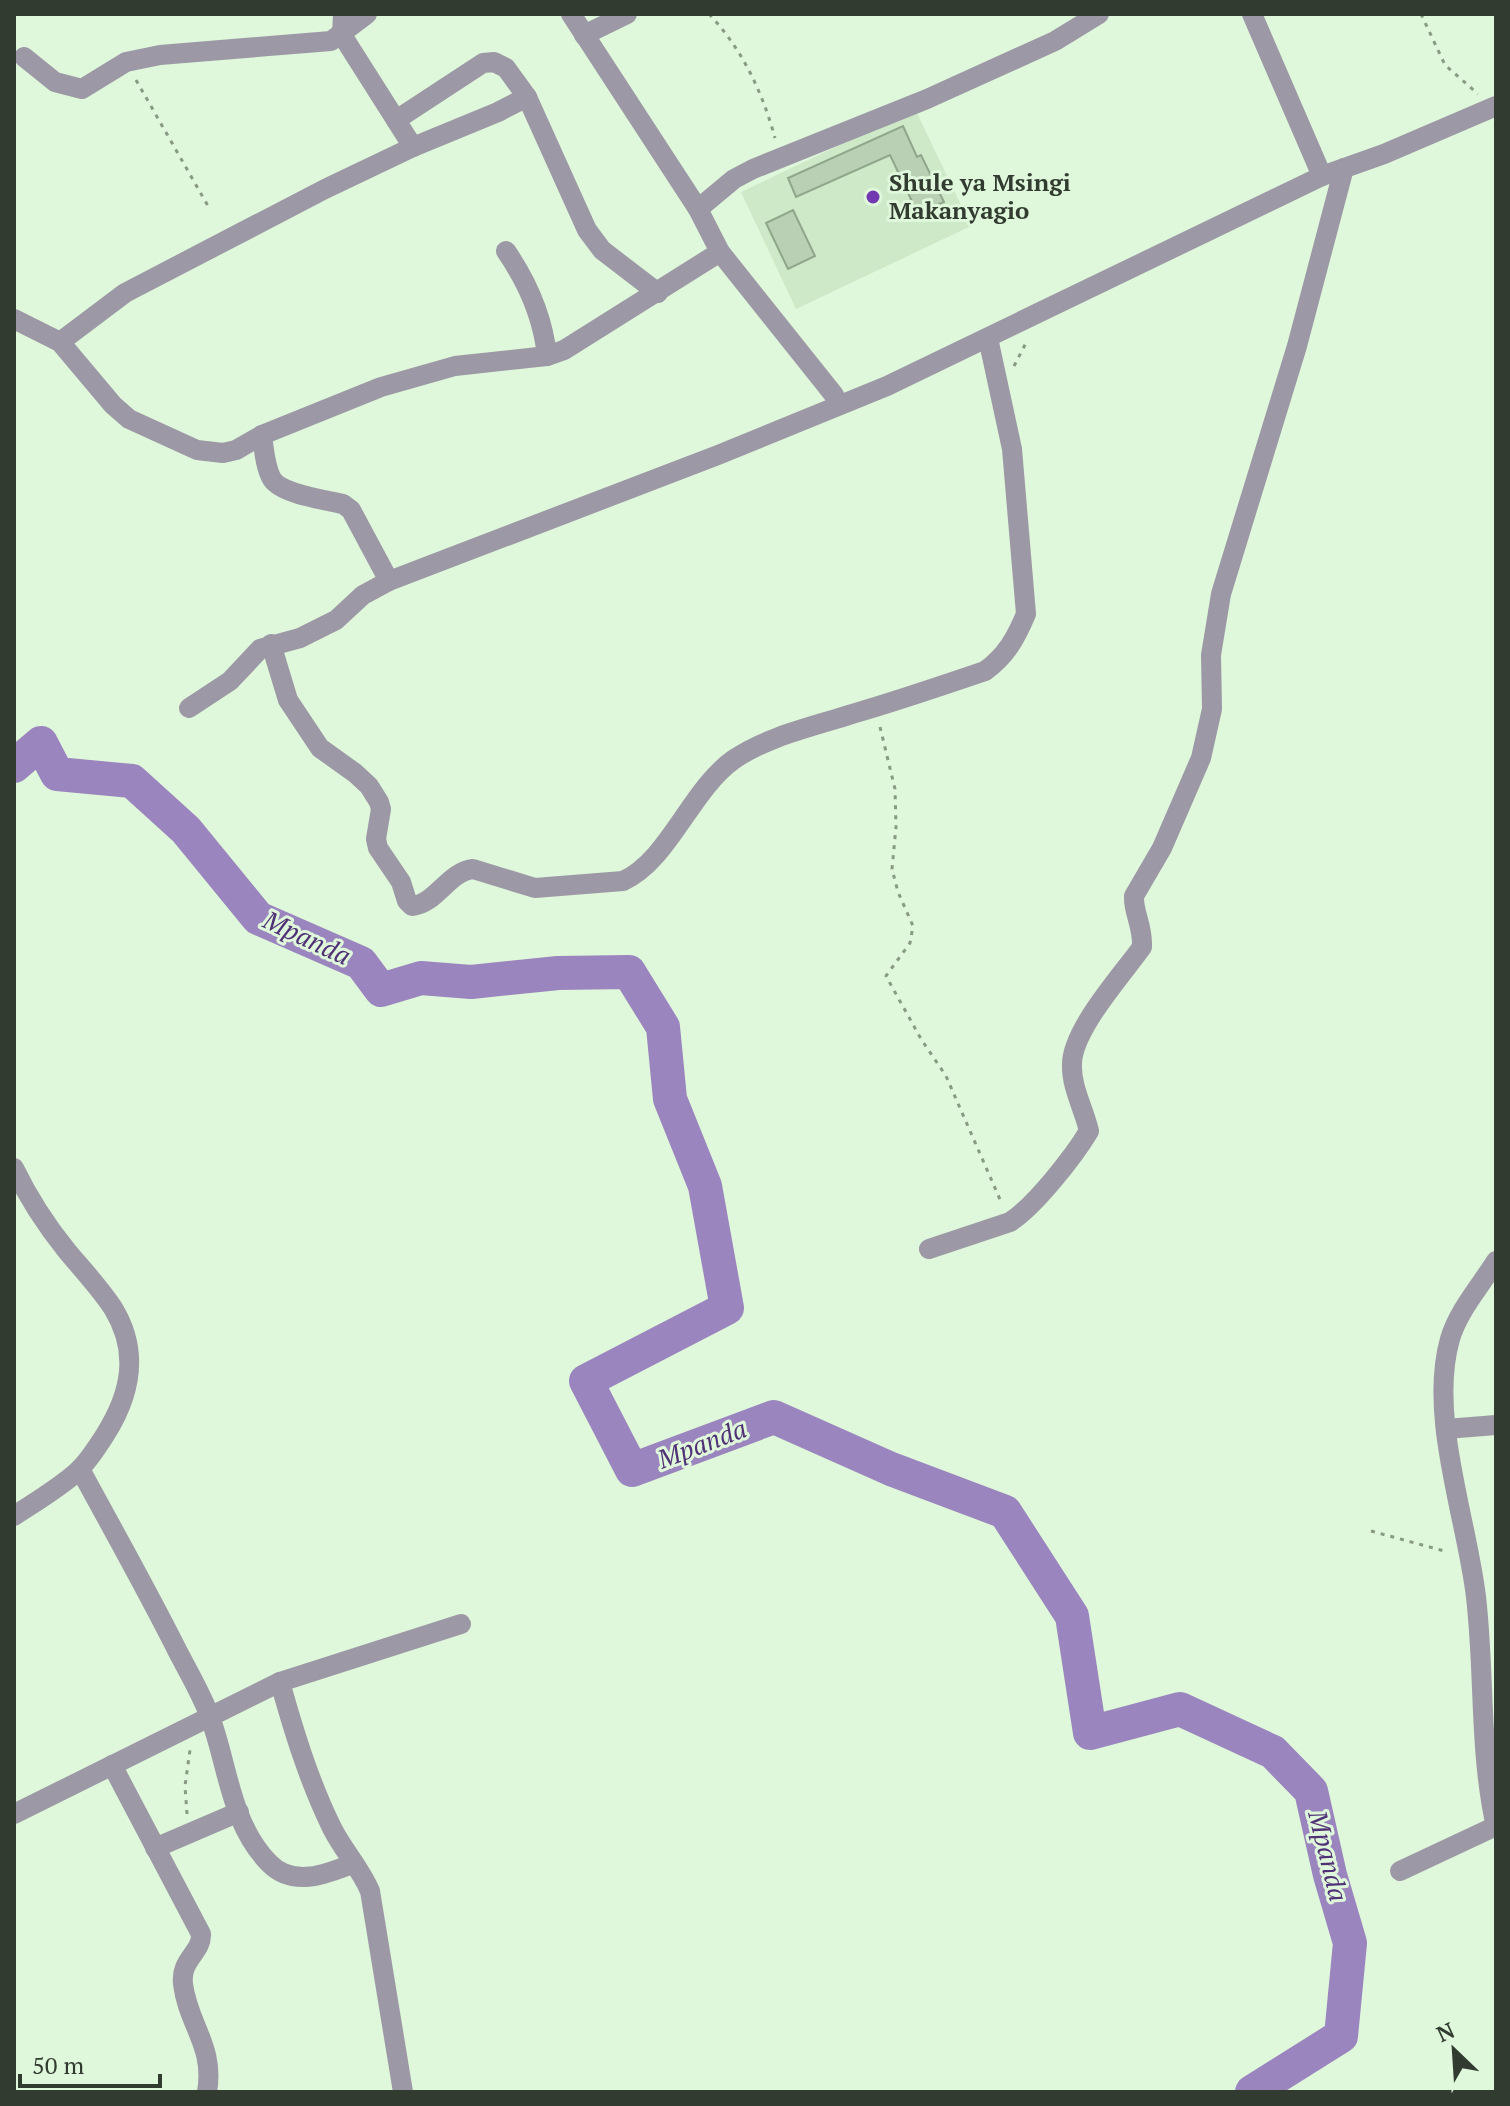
<svg xmlns="http://www.w3.org/2000/svg" width="1510" height="2106" font-family="'PT Serif',serif">
	<style>
		.built { fill: #cde9c8 }
		.lines { fill: none; stroke-linecap: round; stroke-linejoin: round }
		.river { stroke: #9b85be; stroke-width: 34 }
		.building { fill: #b9d0b4; stroke: #90a68b; stroke-width: 2 }
		.path { stroke: #889985; stroke-width: 3; stroke-dasharray: 4 6; stroke-linecap: butt }
		.minor { stroke: #9d98a6; stroke-width: 20 }
		.poi-dot { fill: #7239b0; stroke: #dff7da; stroke-width: 3 }
		.labels { text-anchor: middle; stroke-width: 6; stroke-linejoin: round; paint-order: stroke }
		.poi-label { font-size: 24px; font-weight: bold; fill: #313b30; stroke: #dff7da; text-anchor: start }
		.water-label { font-size: 26px; font-style: italic; fill: #503176; stroke: #dff7da }
	</style>
	<rect width="100%" height="100%" fill="#dff7da"/>
	<path class="built" d="M915,109l56,117 -175,83 -55,-117z"/>
	<g class="lines">
		<path class="river" d="M14,766l27,-23 16,31 75,7 54,49 72,88 103,45 20,27 40,-12 50,4 87,-9 71,-1 34,55 7,72 35,87 22,122 -141,73 46,89 142,-53 117,52 114,43 67,104 18,117 90,-24 93,43 38,39 19,84 20,68 -9,93 -89,56"/>
	</g>
	<g class="building">
		<path d="M903,126l14,31 4,-2 23,47 -26,12 -28,-59 -94,42 -8,-19z"/>
		<path d="M793,210l22,46 -27,13 -22,-46z"/>
	</g>
	<g class="lines">
		<g class="path">
			<path d="M709,14c33,35 53,77 66,124"/>
			<path d="M1421,14l24,51 33,29"/>
			<path d="M136,80l72,126"/>
			<path d="M1014,366l13,-25"/>
			<path d="M880,727l15,62 1,38 -4,42 6,23 15,34 -3,17 -24,33 35,63 25,37 56,128"/>
			<path d="M1371,1531l77,21"/>
			<path d="M187,1814l-2,-28 5,-36"/>
		</g>
		<g class="minor">
			<path d="M343,14l-1,21 71,112"/>
			<path d="M571,14l127,195 22,43 114,143"/>
			<path d="M1252,14l70,162"/>
			<path d="M584,35l43,-21"/>
			<path d="M24,57l31,25 27,7 44,-27 34,-7 171,-14 36,-27"/>
			<path d="M396,120l87,-57 11,-1 12,6 21,29 60,133 15,20 56,43"/>
			<path d="M698,209l36,-30 19,-10 174,-70 128,-58 44,-27"/>
			<path d="M506,251c22,32 37,67 41,105"/>
			<path d="M14,319l46,23 53,63 16,14 68,31 26,3 13,-3 26,-15 119,-48 74,-21 92,-10 17,-6 156,-98"/>
			<path d="M60,342l65,-49 200,-104 88,-42 85,-35 29,-15"/>
			<path d="M262,435c2,14 3,32 10,44 9,15 54,21 71,25l8,6 38,71"/>
			<path d="M271,644l17,56 32,48 35,25 14,13 10,16 2,7 -5,30 2,9 23,34 6,19 5,5c24,-2 36,-34 61,-37l62,19 88,-7c45,-20 68,-91 110,-121 35,-24 79,-33 119,-46 45,-13 89,-28 133,-43 21,-15 31,-33 41,-57l-14,-165 -24,-111"/>
			<path d="M189,708l41,-27 30,-32 40,-11 36,-18 27,-25 26,-14 329,-126 169,-69 435,-210 62,-22 112,-48"/>
			<path d="M14,1168c14,29 32,57 53,83 15,18 33,37 46,57 27,44 18,86 -8,127 -7,11 -16,25 -26,35 -18,17 -44,32 -65,46"/>
			<path d="M929,1249l81,-27c25,-16 64,-66 79,-91 -5,-22 -18,-44 -17,-67 0,-34 50,-89 70,-117 1,-22 -9,-34 -8,-51l28,-48 39,-90 11,-49 -1,-54 10,-61 76,-248 47,-178"/>
			<path d="M1496,1261c-15,24 -38,50 -46,78 -22,77 17,180 26,258 9,77 3,154 20,230"/>
			<path d="M1446,1429l50,-4"/>
			<path d="M80,1469c33,61 67,121 98,183 11,21 24,43 32,65 18,48 20,106 59,146 24,25 58,11 85,0"/>
			<path d="M280,1682c14,50 29,99 52,146 11,22 28,40 38,63l33,201"/>
			<path d="M112,1765l89,169c1,19 -21,25 -18,50 5,41 32,62 24,108"/>
			<path d="M14,1814l266,-132 181,-58"/>
			<path d="M155,1848l84,-36"/>
			<path d="M1400,1871l96,-45"/>
		</g>
	</g>
	<circle class="poi-dot" cx="873" cy="197" r="8"/>
	<g class="labels">
		<g class="poi-label">
			<text x="889" y="191">Shule ya Msingi<tspan x="889" dy="28">Makanyagio</tspan></text>
		</g>
		<g class="water-label">
			<text transform="translate(307 938) rotate(25)" y="9">Mpanda</text>
			<text transform="translate(702 1444) rotate(-21)" y="9">Mpanda</text>
			<text transform="translate(1328 1856) rotate(76)" y="9">Mpanda</text>
		</g>
	</g>
	<rect width="1510" height="2106" fill="none" stroke="#313b30" stroke-width="32"/>
	<g transform="translate(1454 2050) rotate(335)" stroke="#dff7da" stroke-width="6" paint-order="stroke">
	<path d="M0-6L14 30L0 20L-14 30Z" fill="#313b30"/>
	<text y="-12" font-size="22" font-weight="bold" text-anchor="middle" fill="#313b30">N</text>
	</g>
	<path d="M20 2074v12h140v-12" fill="none" stroke="#313b30" stroke-width="4"/>
	<text x="32" y="2074" font-size="24" fill="#313b30" stroke="#dff7da" stroke-width="6" paint-order="stroke">50 m</text>
</svg>
